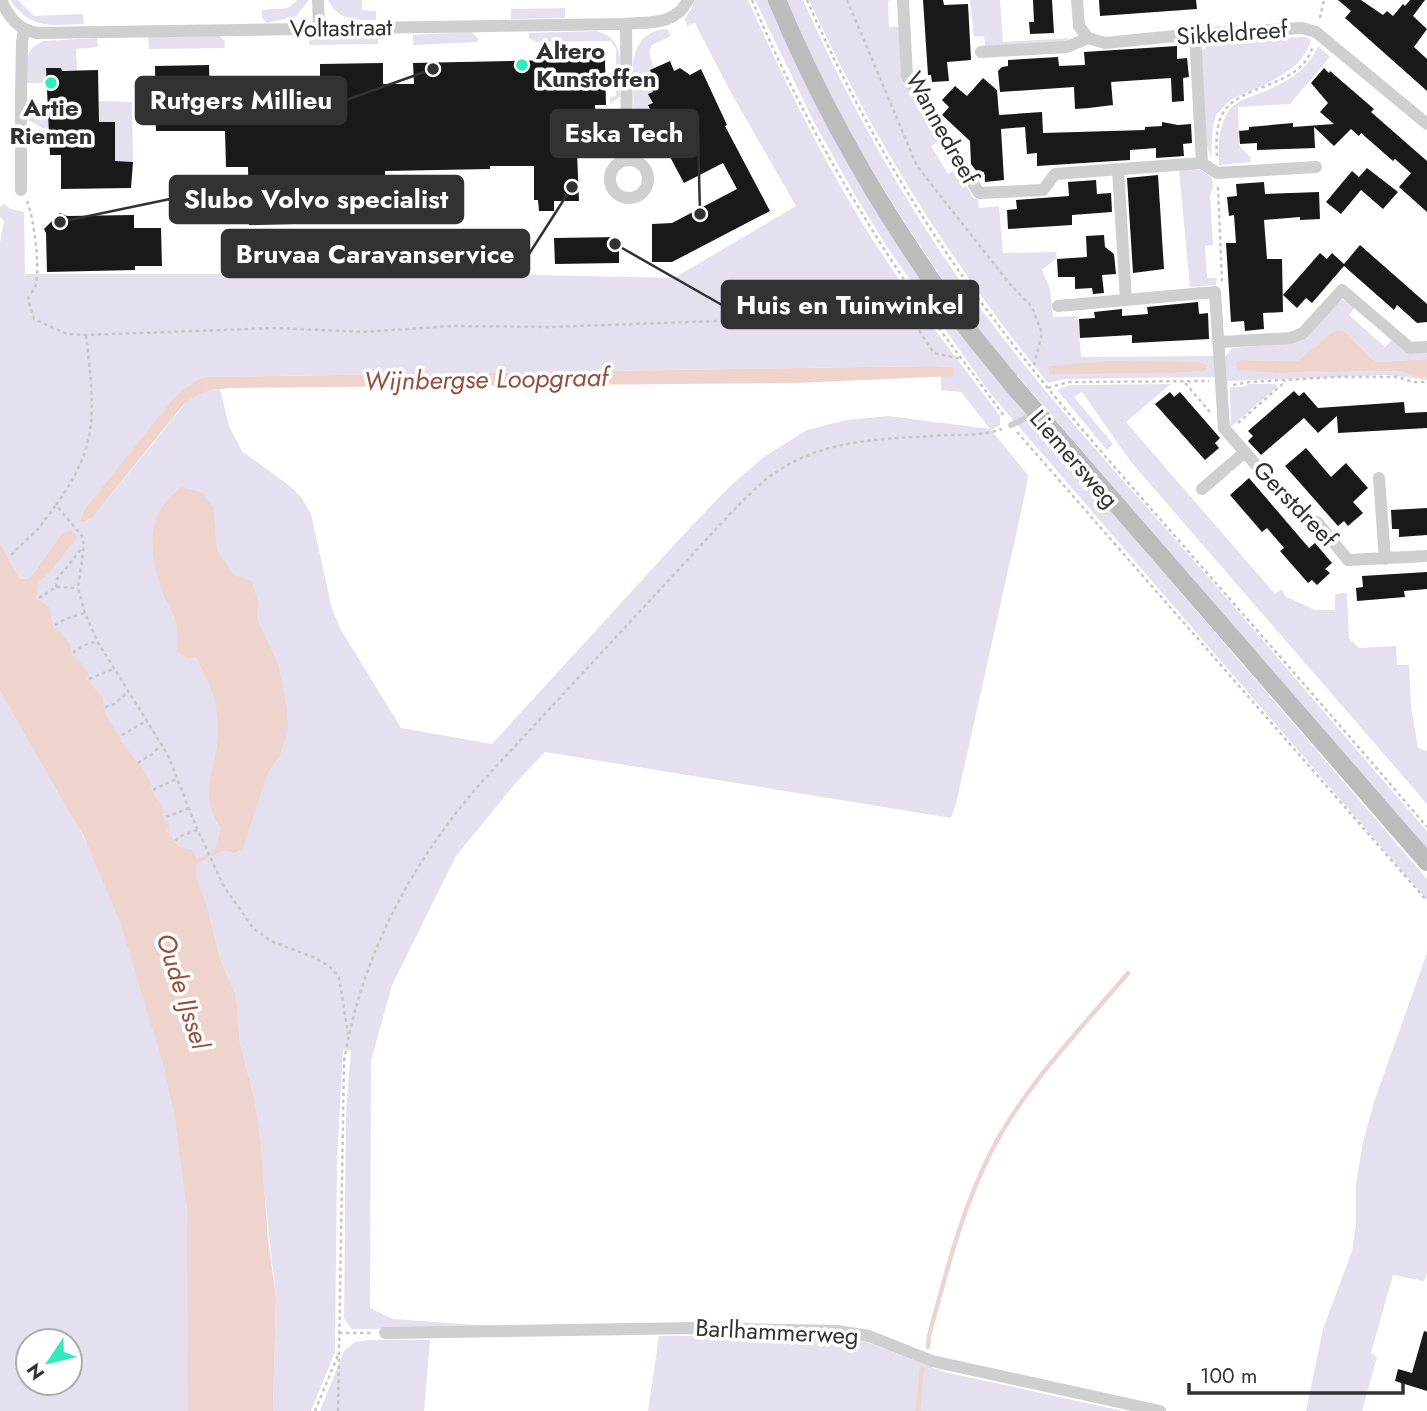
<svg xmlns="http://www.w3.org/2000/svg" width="1427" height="1411" font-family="Jost,sans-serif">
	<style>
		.green { fill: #e4e0ef; fill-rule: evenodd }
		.water { fill: #eed4cd }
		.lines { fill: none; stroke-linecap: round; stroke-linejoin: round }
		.stream { stroke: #eed4cd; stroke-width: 4.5 }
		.building { fill: #191919 }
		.path { stroke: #c6c6c6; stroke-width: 2.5; stroke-dasharray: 3.5 3.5; stroke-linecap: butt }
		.service { stroke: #cfcfcf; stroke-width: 6 }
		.minor { stroke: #cfcfcf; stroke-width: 12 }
		.secondary { stroke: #bcbcbc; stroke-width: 18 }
		.poi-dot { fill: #33eabb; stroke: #fff; stroke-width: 2.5 }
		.labels { text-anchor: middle; stroke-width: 7; stroke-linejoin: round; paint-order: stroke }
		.street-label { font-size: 24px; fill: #323232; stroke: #fff }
		.poi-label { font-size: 24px; font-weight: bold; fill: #323232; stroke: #fff; text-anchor: start }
		.water-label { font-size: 26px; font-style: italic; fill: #974f3c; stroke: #fff }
		.leader { fill: none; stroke: #323232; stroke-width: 2.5 }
		.callout-dot { fill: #323232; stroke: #fff; stroke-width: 2.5 }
		.callout { fill: #323232; stroke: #323232; stroke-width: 2.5 }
		.callout-label { font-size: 26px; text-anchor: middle; font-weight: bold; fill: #fff }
	</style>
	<rect width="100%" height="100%" fill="#fff"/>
	<g class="green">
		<path d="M10,0h8l16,16 49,-2 1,10c-33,1 -53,6 -74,-24z"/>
		<path d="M298,0h11l-13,16 -29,7 -5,-5v-8l26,-2z"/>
		<path d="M328,0h34v10l14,1v9c-21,0 -37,1 -48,-20z"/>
		<path d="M693,0h55c37,83 77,165 126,242 39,60 83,117 126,174v9l-9,5 37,45 -1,10 -71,319 -5,14 -406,-66 -31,33 -58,71 -64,129 -21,76 -1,247 23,11 129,9 -170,1 -8,-10 2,-209 5,-59 -8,-2 -6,114 -2,189 -24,59h-38l3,-113 -22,-201 -14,-54 -4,-49 -15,-32 -12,-50 -40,-71 -19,-52 -32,-45 -2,-10 -14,-28 -15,-27 -15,-18 -2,-8 -17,-22 -1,-7 -16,-26 1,-15 25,-50 -32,45 -10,1 -20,-36v-301l4,-21 -4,-4v-10l4,-3 7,5 13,3 1,62h456l193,4 122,-72 -66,-115 -35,-68 -8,3 -2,-7 8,-13zM933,366l20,1v9h-12v14l20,2 29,37 -102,-13 -42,4 -39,10 -42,26 -36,31 -45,47 -192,210 -91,-16 -60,-98 -9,-21 -21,-95 -10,-17 -11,-11 -48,-35 -13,-25 -9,-37 -17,2 -14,8 -97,119 -10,5 -2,-2 3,-10 90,-111 23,-20 11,-3z"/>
		<path d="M755,0h13l47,100 244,351 368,428v21l-437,-507 -101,-143 -34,-55 -41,-73z"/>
		<path d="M784,0h19c37,84 81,165 131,242 75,115 171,217 261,320 78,89 154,180 232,269v19l-410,-475h-4c-91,-118 -168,-238 -229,-375z"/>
		<path d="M809,0h84l-5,1 1,26h10l16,72 24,42 -8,5 17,28 8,-5 18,30h4l1,9 20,-2 4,47 53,-1 1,6 -15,12 8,19 3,28 25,-1 3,41 133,-1 1,21 -150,2 -17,4c-96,-118 -176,-245 -239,-383z"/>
		<path d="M970,0h30l3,42 66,-4 -1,2 -5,3 -78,4 -1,-11 -10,1z"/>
		<path d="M565,8v10l-54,1v-10z"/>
		<path d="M664,29l4,1 3,6 -19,9 -3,7 5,17 -4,2 4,9 -5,2 4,10 -4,2 4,9 -4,2 4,10 -14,5 -3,-2 -2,-6c0,-32 -11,-77 30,-83z"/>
		<path d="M595,31c33,6 25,40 25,66l-10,7v-7l6,-1v-47l-5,-8 -75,1 -7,-4v-5z"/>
		<path d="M471,32l7,6v4l-65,3v-10z"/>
		<path d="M378,34v10l-69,1v-9z"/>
		<path d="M219,35l6,7v6l-76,1 -1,-12z"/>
		<path d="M1306,37l5,3c-9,34 -52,46 -81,60l-14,15 -3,10 -2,32 -4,-11 -7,-96 6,-1v-8z"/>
		<path d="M97,38l1,9 -22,2 1,22 -30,-3 -1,15h-19c-1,-19 -4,-34 17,-42z"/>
		<path d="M1318,46l12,11 -40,47 -52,3 1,38 11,12 1,5 -32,3c-1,-17 -1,-38 9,-53 6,-10 17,-13 27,-17 26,-10 52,-22 63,-49z"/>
		<path d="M99,101l33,1 1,60 -18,-1v-39l-65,7 -8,-1 -14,-8 -1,-6 34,-1 37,5z"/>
		<path d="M1179,170h22l11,8 1,9 -3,9 3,49 -8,1 2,32h10l-1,7 -26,2z"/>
		<path d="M1341,300l5,1 9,6 -6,8 36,32 7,-7 17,14 18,-1v6l-48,3 -7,-3 -19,-19 -45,15 -10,6 -56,-1 -4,7 37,6 128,-2 13,6h11v3l-39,-5 -161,6 -2,-24 7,-9 58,-5z"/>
		<path d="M1171,384l-45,38 149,172 7,-5 3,7 30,14h20v-16l12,-1 2,45 10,10 37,-2 1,19h12l2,41 7,42 9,3v53l-296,-342 -49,-70 -8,5 39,47 -6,6 -50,-60 13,-5z"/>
		<path d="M1249,384h27l1,3 -46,40 -1,-40h12z"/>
		<path d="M0,691c28,49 60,97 84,147 55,115 93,245 103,372 6,66 2,134 1,201h-188zM28,1341h42v42h-42z"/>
		<path d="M1427,953v319l-3,9 -31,-6 -22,78 6,4 -15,54h-56l17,-82 29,-78 4,-26v-42l7,-41 11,-40z"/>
		<path d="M815,1335l52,7 77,30 179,39h-475l11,-75z"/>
		<path d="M370,1340h60l-6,71h-104l24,-60 11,-9z"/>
	</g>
	<g class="water">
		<path d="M1339,330l6,2 27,27 7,3 48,-3v18h-11l-14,-6 -127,2 -35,-3 -4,-3v-4l5,-3 57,1 35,-29z"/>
		<path d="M1110,361l88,1 9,3v4l-5,2 -34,2 -119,1 -1,-8z"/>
		<path d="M933,366l20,1 1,9 -157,7 -557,5c-28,1 -42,1 -61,22l-87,108 -10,5 -2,-2 3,-10 90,-112 23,-19 11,-3z"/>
		<path d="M182,487l21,6 10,15 4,42 17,25 18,6 6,21 -1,17 21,45 9,45 1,19 -8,27 -12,17 -25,76 -9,5 -10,-3 -28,14v14l13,34 12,50 15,32 4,49 14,54 7,50 7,91 8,60 -3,113h-85l-1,-201 -12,-91 -11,-52 -43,-142 -37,-88 -84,-146v-148l20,36 10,-1 32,-45 9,-2 6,6 -26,34 -12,11 -3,16 13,9 3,17 18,19c0,17 11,16 19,30l-2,6 16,19c-1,15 11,29 18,40l-1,3c6,6 27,33 30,40 0,3 0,9 2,11 4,6 9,10 12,18l-2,5 7,11 -2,5 11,15 14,4 5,9c23,-10 19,-9 24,-31 -26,-35 0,-66 -3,-105 -2,-28 -9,-41 -22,-66l-9,1 -10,-7c0,-10 1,-23 -2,-33 -3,-8 -9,-16 -12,-24 -14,-41 -20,-79 19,-107z"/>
	</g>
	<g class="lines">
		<g class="stream">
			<path d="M928,1347l1,-11c17,-63 33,-128 63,-186 34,-66 89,-121 136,-177"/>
			<path d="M918,1411l4,-43"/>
		</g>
	</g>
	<g class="building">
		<path d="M923,0h20l1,5 24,-1 3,56 -24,2 2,19 -17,1 -1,-7h-3z"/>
		<path d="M1033,0h19l2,33 -24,1 -1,-12h5z"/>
		<path d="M1099,0h97l1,9 -97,7z"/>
		<path d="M1338,0h23l22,15 4,-4 6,5 10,-12 2,2 5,-6h15l-12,16 14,13 -13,18 13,12v32l-82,-73 6,-7z"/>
		<path d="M1177,46v13l10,-1 2,19 -6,1 1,23 -12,1 -1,-24 -60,4 2,23 -24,3 -14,1 -1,-22 -74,5 -2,-21 4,-4 6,-1v-6l50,-3 1,9 26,-1 -1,-13z"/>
		<path d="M605,59l1,46h-11l1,38h-15v9h-4l2,49h-25v10h-15l-1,-11h-4v-34h-44v3l-105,2v30l-93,2v21l-43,1 -1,-58h-22l-1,-36h-69l-1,-65 54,-1 1,38 37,-1v-7l73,-1v-30l63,-1v21h31l-1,-21z"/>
		<path d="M670,61l4,10 6,-3 10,7 11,-6 26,56 -2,1 45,85 -98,51h-20v-38l20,-1 65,-34 -14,-26 -39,20 -21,-39 -6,3 -9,-19 5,-2v-11l-5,-10 5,-2 -5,-9 5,-2 -4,-10 5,-2 -4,-10z"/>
		<path d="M46,68h15l1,3 36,-1 1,52h16v39l18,1 -2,26 -70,1v-34h-11z"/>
		<path d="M1324,68l5,5 1,-2 44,38 -3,3 56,49v51l-28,-25 12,-14 -16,-14 -2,2 -32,-28 -2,3 -8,-7 -17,17 -20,-19 1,21 -58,2v-7l-17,1 -1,-13 10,-1v-3l44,-4v4l41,-3 -14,-12 8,-9 -17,-20z"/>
		<path d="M983,78l14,12 2,25 43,-3 1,21 102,-3v-3l17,-1v-4l16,3 13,-1 1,19 -9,1 1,12 -28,2v-10l-26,2v10l-93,6v-13l-10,1 -2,-27 -24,2 3,51 -19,2 -1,-10h-7l-6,-8 -1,-23 -28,-26 7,-8 -7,-7 13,-14 12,10z"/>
		<path d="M1367,168l31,24 -15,17 -22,-19 -20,24 -15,-12 26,-31 7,6z"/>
		<path d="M1158,175l6,94 -31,4 -6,-95z"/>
		<path d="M1096,180l1,14 14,-1 1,19 -40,3v10l-64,4 -1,-19 10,-1 -1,-9 53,-4 -1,-14z"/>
		<path d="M1264,182l1,12 54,-2 1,27 -20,1v-3l-36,3 3,39h15l1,53 -20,1 1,16 -19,2 -1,-10 -13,1 -5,-79h10l-2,-28 -5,1 -2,-19 10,-1 -1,-12z"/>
		<path d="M60,213l7,3 67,-1v13h27l1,38h-27v4l-88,2 -1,-39 -2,-4z"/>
		<path d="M1104,235l1,12 9,7 2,20 -14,1 2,18 -11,1 -1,-6 -17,1v-12h-17l-1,-18 30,-2 -1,-21z"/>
		<path d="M619,237v26l-64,1 -1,-26z"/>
		<path d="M1360,245l67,59v18l-10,1 -20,-18 -3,5 -50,-44 -32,37 -6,-5 -9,10 -14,-13 37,-42 7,6 5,-6 12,11z"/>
		<path d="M1198,302l1,12 9,-1 1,26 -77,4v-8l-52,3 -1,-19 16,-1 -1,-6 28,-3v7l26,-2 -1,-7z"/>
		<path d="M1294,391l5,5 5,-4 14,16 86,-6 1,11 22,-1v16l-89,5 -1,-17 -19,17 -14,-15 -43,37 -13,-14 5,-5 -5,-5z"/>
		<path d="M1170,392l4,5 6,-5 40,46 -5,5 4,5 -14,12 -50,-56z"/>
		<path d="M1306,448l25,29 15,-14 22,25 -15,14 10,11 -15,13 -4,-5 -6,5 -53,-60z"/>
		<path d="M1249,478l60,70 6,-5 17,20 -7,6 5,4 -13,12 -5,-5 -4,3 -28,-32 4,-3 -17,-20 -5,4 -32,-37z"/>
		<path d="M1427,508v27l-28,2v-8h-7l-1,-19z"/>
		<path d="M1427,572v17l-23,2 1,6 -48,4 -1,-13 7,-1 -1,-11z"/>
		<path d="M1424,1331l3,1v59l-32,-10 3,-12 14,4z"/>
	</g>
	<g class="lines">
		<g class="path">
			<path d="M752,0c40,97 93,190 151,278 32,47 68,92 101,138"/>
			<path d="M807,0c56,128 129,248 216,357 50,64 105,125 158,186 82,94 165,189 246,284"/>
			<path d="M847,0l70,166 92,117 23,24 10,26 -9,36"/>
			<path d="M1320,18l4,-18"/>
			<path d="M1217,156c-1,-13 -1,-32 6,-43 17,-30 80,-25 90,-68"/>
			<path d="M1218,187l4,95"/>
			<path d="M27,201c7,17 13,65 9,83 -1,5 -6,10 -8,15l6,20 33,15 19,1 191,-7 87,4 87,-6 100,1 197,-7 142,-15c23,9 30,29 44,48l28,6"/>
			<path d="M86,335c8,72 15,108 -30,170l26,31 2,10 -6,42 7,25 12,28 71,114 27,69 28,61 30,43 18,13 44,17 14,8 10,11 9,57"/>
			<path d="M1185,383l25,29"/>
			<path d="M1233,385l16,-3 88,-5h60l17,5h13"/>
			<path d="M1048,388l20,-6 141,-1"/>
			<path d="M1238,423l48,-42"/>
			<path d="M1017,432l410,469"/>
			<path d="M11,555l27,-26 18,-24"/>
			<path d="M56,587l1,-8 26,-32"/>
			<path d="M39,598l17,-11 22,1"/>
			<path d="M55,625l10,-6 20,-6"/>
			<path d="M73,653l9,-7 15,-5"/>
			<path d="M89,679l24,-10"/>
			<path d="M105,707l9,-3 14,-12"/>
			<path d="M122,735l24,-14"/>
			<path d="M138,763l14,-9 8,-8"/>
			<path d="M153,790l25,-12"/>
			<path d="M166,817l23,-9"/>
			<path d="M176,841l2,-4 19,-7"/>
			<path d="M339,1333h32"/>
			<path d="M315,1411l23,-56"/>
			<path d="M338,1411l6,-349c17,-105 66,-197 135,-277l250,-270c16,-16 32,-34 52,-46 46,-29 99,-30 151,-33 24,-2 47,1 70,-7"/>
		</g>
		<path class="service" d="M1011,425l24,-11"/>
		<g class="minor">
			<path d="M1,0c8,17 16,29 36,33l589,-9c25,-2 50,1 62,-24"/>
			<path d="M318,0l1,29"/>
			<path d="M903,0l4,76 72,117 64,-3 12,-16 147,-11 15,10 99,-6"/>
			<path d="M1077,0l2,26 9,12 17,5 90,-9 107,-6 14,4 111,92"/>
			<path d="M626,24l1,136"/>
			<path d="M1195,34l7,129"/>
			<path d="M981,52l86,-5 21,-9"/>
			<circle cx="629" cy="179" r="19"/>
			<path d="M1118,169l8,131"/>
			<path d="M21,190v-95l1,-53 2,-11"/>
			<path d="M1058,306l157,-14 9,136 79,91 14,3 31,38 79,-4"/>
			<path d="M1220,342l71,-4 12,-5 39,-43 68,58 17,-1"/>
			<path d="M1379,478l6,81"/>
			<path d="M1202,489l43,-37"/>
			<path d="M385,1333l311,-5 141,3 32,5 63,25 228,50"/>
		</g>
		<path class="secondary" d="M777,0c45,108 104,210 172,305 20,27 42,53 63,79l415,478"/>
	</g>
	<g class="poi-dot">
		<circle cx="522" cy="65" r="7"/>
		<circle cx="51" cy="83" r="7"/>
	</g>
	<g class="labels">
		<g class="street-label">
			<text transform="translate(341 28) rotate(-1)" y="8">Voltastraat</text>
			<text transform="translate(1232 33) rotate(-4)" y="8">Sikkeldreef</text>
			<text transform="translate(942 128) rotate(61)" y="8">Wannedreef</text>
			<text transform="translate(1074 459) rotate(49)" y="8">Liemersweg</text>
			<text transform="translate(1295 504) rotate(46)" y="8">Gerstdreef</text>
			<text transform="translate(777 1332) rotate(3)" y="8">Barlhammerweg</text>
		</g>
		<g class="poi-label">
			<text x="536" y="59">Altero<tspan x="536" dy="28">Kunstoffen</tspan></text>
			<text x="51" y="116" text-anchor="middle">Artie<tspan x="51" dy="28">Riemen</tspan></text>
		</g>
		<g class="water-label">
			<text transform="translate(486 379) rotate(-1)" y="9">Wijnbergse Loopgraaf</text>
			<text transform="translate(183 991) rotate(72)" y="9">Oude IJssel</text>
		</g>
	</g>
	<path class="leader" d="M433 69L346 100M700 214L698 133M60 222L170 199M572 187L529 254M615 244L722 305"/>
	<g class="callout-dot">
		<circle cx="433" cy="69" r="7"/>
		<circle cx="700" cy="214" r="7"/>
		<circle cx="60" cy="222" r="7"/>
		<circle cx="572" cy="187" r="7"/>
		<circle cx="615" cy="244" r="7"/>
	</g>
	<g class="callout">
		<rect x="136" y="77" width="210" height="47" rx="7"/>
		<rect x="551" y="110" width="147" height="47" rx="7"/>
		<rect x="170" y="176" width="293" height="47" rx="7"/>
		<rect x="222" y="230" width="307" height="47" rx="7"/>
		<rect x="722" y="281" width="256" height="47" rx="7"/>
	</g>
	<g class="callout-label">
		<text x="241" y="109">Rutgers Millieu</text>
		<text x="624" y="142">Eska Tech</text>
		<text x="316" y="208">Slubo Volvo specialist</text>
		<text x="375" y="263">Bruvaa Caravanservice</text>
		<text x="850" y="314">Huis en Tuinwinkel</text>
	</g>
	<g transform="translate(49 1362) rotate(235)"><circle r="33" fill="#ffffff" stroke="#adadad" stroke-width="2"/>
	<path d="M0-5L12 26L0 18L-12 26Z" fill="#33eabb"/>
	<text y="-10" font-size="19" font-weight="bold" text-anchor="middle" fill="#323232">N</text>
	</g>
	<path d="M1189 1383v10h214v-10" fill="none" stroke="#323232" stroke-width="3.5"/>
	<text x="1200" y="1383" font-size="21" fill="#323232" stroke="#ffffff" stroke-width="5" paint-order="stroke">100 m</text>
</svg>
